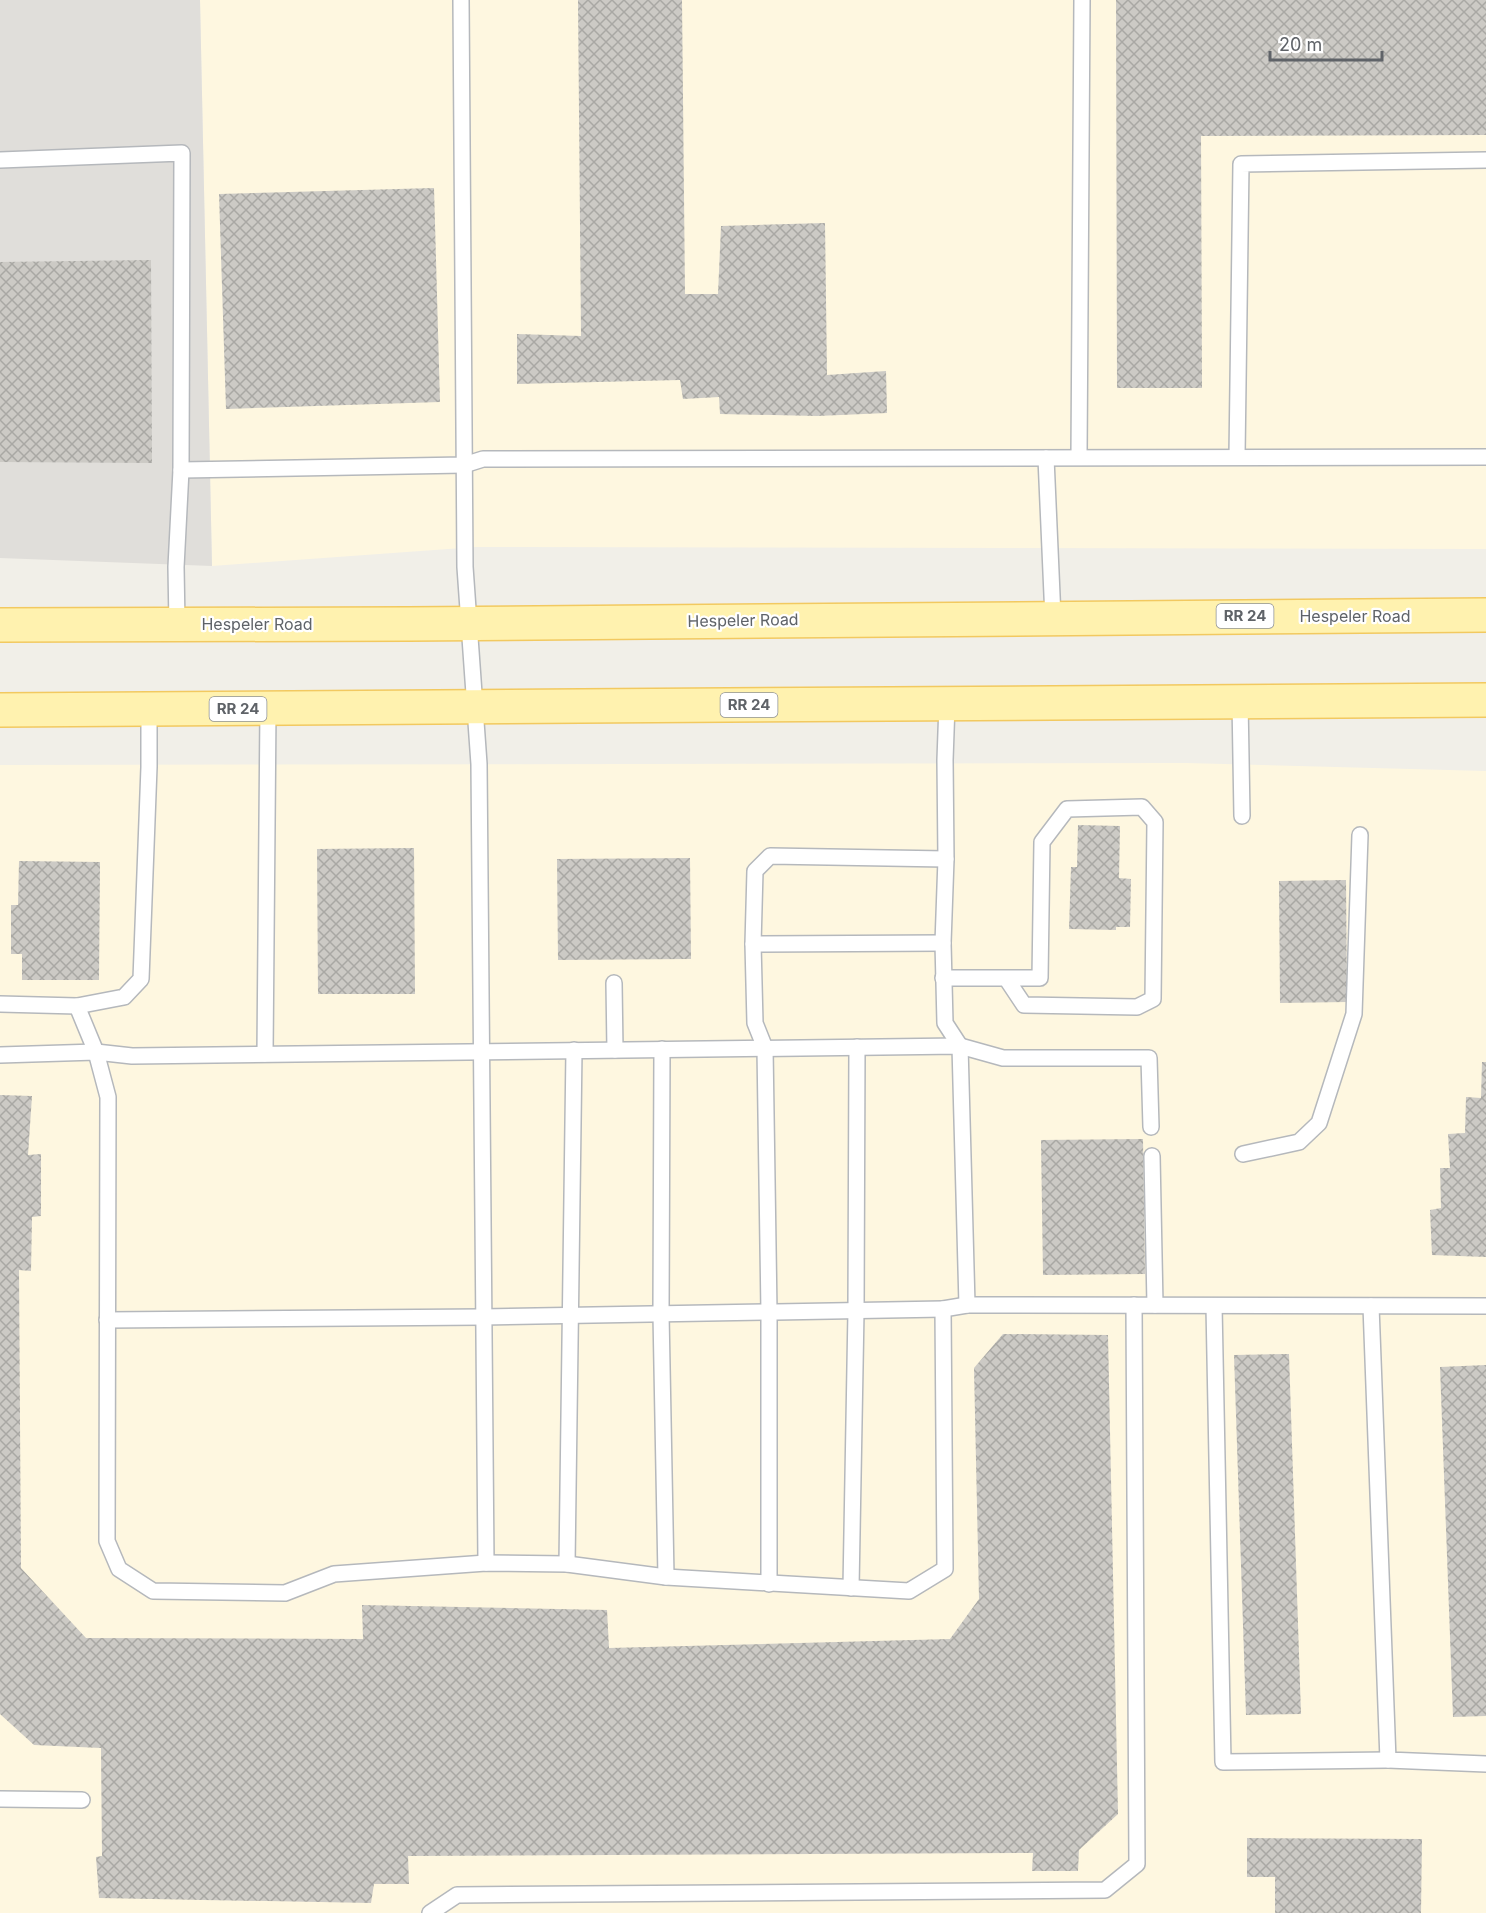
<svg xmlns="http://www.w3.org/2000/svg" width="1486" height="1913" font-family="Inter,sans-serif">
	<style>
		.commercial { fill: #fef7e0 }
		.industrial { fill: #e0deda }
		.building { fill: url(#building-cross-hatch) }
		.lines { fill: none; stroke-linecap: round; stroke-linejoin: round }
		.service-casing { stroke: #b5b8bc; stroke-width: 18 }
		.primary-casing { stroke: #f2c960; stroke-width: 36 }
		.service { stroke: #fff; stroke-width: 15 }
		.primary { stroke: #fff2af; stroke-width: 33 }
		.labels { text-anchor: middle; stroke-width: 4.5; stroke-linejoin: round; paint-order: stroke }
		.shield { fill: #fff; stroke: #8f9295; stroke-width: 1.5 }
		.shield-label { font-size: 15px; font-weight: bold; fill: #5f6368 }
		.street-label { font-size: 16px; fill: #5f6368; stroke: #fff }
	</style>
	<defs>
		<pattern id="building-cross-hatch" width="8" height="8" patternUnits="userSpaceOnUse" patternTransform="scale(1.5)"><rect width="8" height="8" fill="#cccac5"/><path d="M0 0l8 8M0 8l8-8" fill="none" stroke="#a9a8a4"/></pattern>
	</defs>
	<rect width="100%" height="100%" fill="#f1efe8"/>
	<g class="commercial">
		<path d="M200,0h1286v549l-1010,-2 -264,19z"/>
		<path d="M1186,763l300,8v1142h-1486v-1148z"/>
	</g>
	<path class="industrial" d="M0,0h200l12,566 -212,-8z"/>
	<g class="building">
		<path d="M578,0h104l3,294h33l3,-68 104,-3 2,152 59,-4 1,42 -70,3 -97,-2 -1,-17 -36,2 -3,-19 -163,4v-50l64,2z"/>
		<path d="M1116,0h370v135l-285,1 1,252h-85z"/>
		<path d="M434,188l6,214 -214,7 -7,-215z"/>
		<path d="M151,260l1,203 -152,-1v-200z"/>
		<path d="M1078,825l42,1 -1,52 12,1 -1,48h-14v3l-47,-1 2,-62h6z"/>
		<path d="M414,848l1,146h-97l-1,-145z"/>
		<path d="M690,858l1,101 -133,1 -1,-101z"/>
		<path d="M19,861l81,1 -1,118h-77v-26h-11v-49h7z"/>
		<path d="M1346,880l1,122 -67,1 -1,-122z"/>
		<path d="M1482,1062h4v195l-54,-2 -2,-45 11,-2 -1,-40h10l-2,-34 17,-1 1,-36 15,1z"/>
		<path d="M0,1095l32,1 -4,59 13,-1v62l-9,1 -1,54 -12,-1 2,298 65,70 277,1 -1,-34 245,5 2,38 341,-9 29,-40 -5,-231 29,-34 105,1 10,479 -39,36 -1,21h-46l1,-18 -625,3 1,28h-35l-3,19 -272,-5 -3,-41 6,-1 -1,-108 -67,-3 -34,-31z"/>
		<path d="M1143,1139l2,135 -102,1 -2,-135z"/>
		<path d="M1289,1354l12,360 -55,1 -12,-360z"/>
		<path d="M1486,1365v351l-33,1 -13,-350z"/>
		<path d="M1247,1838l175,1 -1,74h-146v-36h-28z"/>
	</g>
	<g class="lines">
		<g class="service-casing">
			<g id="service">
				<path d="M461,0l4,567 14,197 7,799"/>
				<path d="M0,160l182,-7 -1,317 -5,97 1,57"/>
				<path d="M1079,456l3,-456"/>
				<path d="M1237,456l4,-292 245,-4"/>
				<path d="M1046,458l7,160"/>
				<path d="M181,470l283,-5 19,-6 1003,-2"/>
				<path d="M1240,701l2,115"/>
				<path d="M947,704l-2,56 1,99 -3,84 2,80 15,23 7,259 519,1"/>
				<path d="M753,944l190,-1"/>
				<path d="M943,978h97l2,-136 25,-33 75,-2 13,15 -2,177 -16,8 -113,-2 -18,-27"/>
				<path d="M614,983l1,67"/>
				<path d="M0,1004l77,2 47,-9 17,-18 8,-212v-58"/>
				<path d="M77,1006l19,46 12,45 -1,444 12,28 34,22 132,2 49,-19 152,-11 81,1 99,13 243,14 36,-22 -2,-260 24,-4"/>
				<path d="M662,1049l-1,265 5,263"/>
				<path d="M265,1054l3,-345"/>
				<path d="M0,1055l96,-3 36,4 828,-10 43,12h146l2,69"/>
				<path d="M1243,1154l56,-12 20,-19 35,-109 6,-179"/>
				<path d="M1152,1156l3,149"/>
				<path d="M1214,1306l9,456 165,-2"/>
				<path d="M1371,1306l17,454 98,4"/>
				<path d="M107,1320l376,-3 460,-8"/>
				<path d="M567,1564l7,-514"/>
				<path d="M769,1584v-272l-4,-264 -10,-25 -2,-79 2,-73 15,-15 176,3"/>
				<path d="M851,1588l5,-277 1,-264"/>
				<path d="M0,1799l82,1"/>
				<path d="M430,1913l27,-18 648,-5 32,-26 -3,-559"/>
			</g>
		</g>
		<g class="primary-casing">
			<g id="primary">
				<path d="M0,625l408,-1 1078,-9"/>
				<path d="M0,710l1486,-10"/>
			</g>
		</g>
		<use href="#service" class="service"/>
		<use href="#primary" class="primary"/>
	</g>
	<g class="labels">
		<g class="shield">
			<rect x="1216.5" y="604" width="57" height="24" rx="4.5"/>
			<rect x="720.5" y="693" width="57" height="24" rx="4.5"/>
			<rect x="209.5" y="697" width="57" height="24" rx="4.5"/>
		</g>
		<g class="shield-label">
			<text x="1245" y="621">RR 24</text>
			<text x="749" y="710">RR 24</text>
			<text x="238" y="714">RR 24</text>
		</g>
		<g class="street-label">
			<text x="1355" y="622">Hespeler Road</text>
			<text transform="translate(743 620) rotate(-1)" y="6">Hespeler Road</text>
			<text x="257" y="630">Hespeler Road</text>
		</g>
	</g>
	<path d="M1270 51v9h112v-9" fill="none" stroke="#5f6368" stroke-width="3"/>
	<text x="1279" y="51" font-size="18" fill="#5f6368" stroke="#ffffff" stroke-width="4.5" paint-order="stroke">20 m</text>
</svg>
